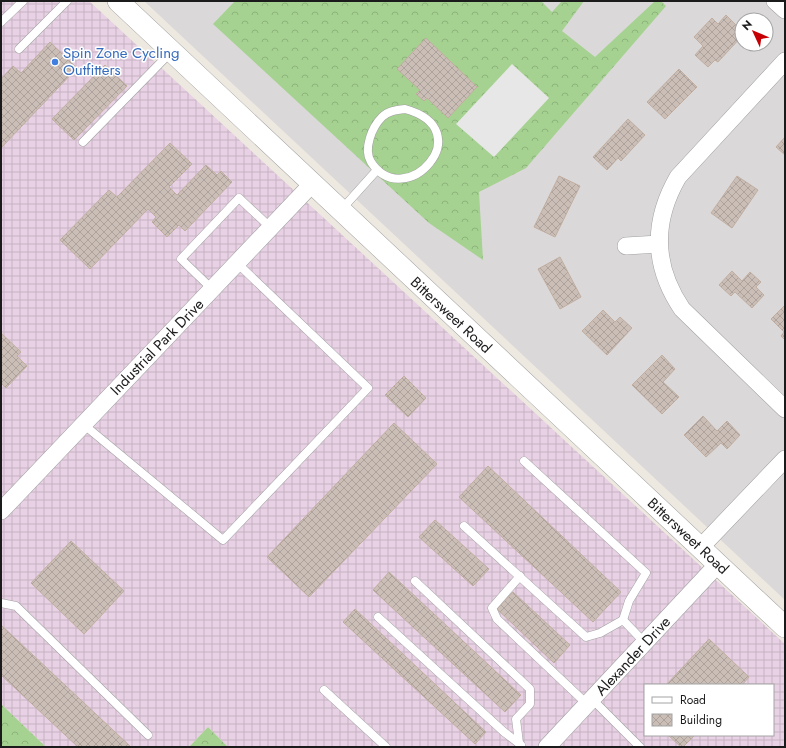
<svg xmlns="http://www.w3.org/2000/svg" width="786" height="748" font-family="Jost,sans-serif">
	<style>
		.residential { fill: #dad8d8; fill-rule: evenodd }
		.industrial { fill: url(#industrial-grid); fill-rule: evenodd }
		.forest { fill: url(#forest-crowns) }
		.parking { fill: #e7e7e7 }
		.building { fill: url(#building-cross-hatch); stroke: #c1aea1 }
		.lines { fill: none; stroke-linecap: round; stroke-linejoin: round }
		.service-casing { stroke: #a2a2a2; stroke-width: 9 }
		.minor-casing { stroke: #a2a2a2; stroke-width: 18 }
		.tertiary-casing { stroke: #a2a2a2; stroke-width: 22 }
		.service { stroke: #fff; stroke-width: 8 }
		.minor { stroke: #fff; stroke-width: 17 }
		.tertiary { stroke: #fff; stroke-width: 21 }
		.shop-dot { fill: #3f7fe0; stroke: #fff; stroke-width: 1.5 }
		.labels { text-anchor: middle; stroke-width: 3; stroke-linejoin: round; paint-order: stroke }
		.shop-label { font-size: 15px; fill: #366cbe; stroke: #fff; text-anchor: start }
		.street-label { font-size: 15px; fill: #1b1b1b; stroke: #fff }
	</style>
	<defs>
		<pattern id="industrial-grid" width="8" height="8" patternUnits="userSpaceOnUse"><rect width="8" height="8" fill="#e8d1e4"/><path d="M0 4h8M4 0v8" fill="none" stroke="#c6b3c3"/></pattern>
		<pattern id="forest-crowns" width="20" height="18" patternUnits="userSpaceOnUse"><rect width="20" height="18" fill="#a5d290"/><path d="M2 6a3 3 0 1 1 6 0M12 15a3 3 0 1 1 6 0" fill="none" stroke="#8db47c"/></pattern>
		<pattern id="building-cross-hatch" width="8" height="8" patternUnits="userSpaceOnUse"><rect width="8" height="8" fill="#cabeb6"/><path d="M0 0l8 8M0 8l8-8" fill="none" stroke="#ada39c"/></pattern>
	</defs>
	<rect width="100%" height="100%" fill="#eee9e0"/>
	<path class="residential" d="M144,1h641v599zM742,20h24v24h-24z"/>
	<path class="industrial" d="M1,1h88l696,643v103h-557l-20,-20 -19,20h-143l-45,-43zM645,685h128v50h-128z"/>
	<g class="forest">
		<path d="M235,1h306l11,11 10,-11h22l-22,30 33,26 60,-56h6l5,5 -140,162 -47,24 4,68 -54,-37 -216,-199z"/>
		<path d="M1,704l45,43h-45z"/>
		<path d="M208,727l20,20h-39z"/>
	</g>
	<path class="parking" d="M512,64l37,34 -55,59 -38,-33z"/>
	<g class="building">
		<path d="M726,15l16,16v5l-24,26 -3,-2 -7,7 -13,-12 8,-9 -9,-9 18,-19 6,6z"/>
		<path d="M426,38l51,49 -29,31 -21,-20 -3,3 -8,-7 4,-4 -23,-21z"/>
		<path d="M50,42l27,26 -76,80v-69l12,-13 8,7z"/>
		<path d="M105,65l22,21 -53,54 -22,-21z"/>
		<path d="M679,69l18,18 -32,32 -18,-17z"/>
		<path d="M628,119l17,16 -24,26 -3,-3 -11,12 -14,-13z"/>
		<path d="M785,137v18l-9,-8z"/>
		<path d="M170,143l22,21 -23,23 8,8 29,-30 11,10 4,-4 11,11 -47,49 -6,-6 -12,12 -15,-15 4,-5 -8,-8 -58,60 -30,-29 49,-50 8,7z"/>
		<path d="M559,176l21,10 -25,51 -21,-10z"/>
		<path d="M737,176l21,14 -26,38 -21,-15z"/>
		<path d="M560,257l21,40 -21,12 -22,-40z"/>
		<path d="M732,271l10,10 8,-9 11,10 -5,5 8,8 -12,13 -17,-16 -4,4 -12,-11z"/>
		<path d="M785,305v35l-4,-4 3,-4 -13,-13z"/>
		<path d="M603,310l12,12 5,-5 12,11 -25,27 -25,-24z"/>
		<path d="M1,333l20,19 -4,4 10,10 -21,22 -5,-5z"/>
		<path d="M662,355l13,14 -12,13 16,15 -17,17 -30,-29z"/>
		<path d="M404,376l22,22 -18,19 -23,-22z"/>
		<path d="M703,416l14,15 10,-10 13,14 -13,14 -6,-6 -15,14 -22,-22z"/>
		<path d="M394,423l43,41 -128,133 -42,-40z"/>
		<path d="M488,466l133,126 -28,30 -134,-125z"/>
		<path d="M435,520l54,49 -16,17 -54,-49z"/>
		<path d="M71,541l53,50 -40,43 -53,-51z"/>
		<path d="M389,572l132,123 -16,17 -132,-122z"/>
		<path d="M513,592l57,53 -16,18 -57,-54z"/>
		<path d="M355,609l131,123 -11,12 -132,-122z"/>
		<path d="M1,625l130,122h-53l-77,-72z"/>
		<path d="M709,639l40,38 -7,8h-76z"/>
		<path d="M668,735h27l-12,12h-2z"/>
	</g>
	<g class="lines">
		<g class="service-casing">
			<g id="service">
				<path d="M1,22l22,-21"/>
				<path d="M19,49l48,-48"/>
				<path d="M405,109c77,21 0,105 -34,53 -8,-13 1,-35 11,-45 6,-6 14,-7 23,-8z"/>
				<path d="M83,142l88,-90"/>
				<path d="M341,210l36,-40"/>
				<path d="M212,289l-31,-30 58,-61 31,29"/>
				<path d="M83,424l140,116 145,-152 -131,-125"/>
				<path d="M524,461l122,112 -17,28 -6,19"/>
				<path d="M464,526l122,111 14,-4 23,-13 22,23"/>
				<path d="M520,576l-28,32 5,11 90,85"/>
				<path d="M415,581l115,108v15l-14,15 3,24"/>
				<path d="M1,603l15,3 132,129"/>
				<path d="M378,617l126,115 17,13"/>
				<path d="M324,690l62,57"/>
				<path d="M592,699l48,48"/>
			</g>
		</g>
		<g class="minor-casing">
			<g id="minor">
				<path d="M775,1l10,9"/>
				<path d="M785,61l-107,116c-26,45 -25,89 4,132l103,100"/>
				<path d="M626,246l33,-2"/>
				<path d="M1,511l311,-327"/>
				<path d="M700,548l85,-89"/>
				<path d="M547,747l171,-183"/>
			</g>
		</g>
		<g class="tertiary-casing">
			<path id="tertiary" d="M118,1l667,626"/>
		</g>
		<use href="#service" class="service"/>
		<use href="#minor" class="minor"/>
		<use href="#tertiary" class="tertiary"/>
	</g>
	<circle class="shop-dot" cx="55" cy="62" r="4"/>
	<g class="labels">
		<g class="shop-label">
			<text x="63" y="58">Spin Zone Cycling<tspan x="63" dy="17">Outfitters</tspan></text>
		</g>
		<g class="street-label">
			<text transform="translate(451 315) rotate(43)" y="5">Bittersweet Road</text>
			<text transform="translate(157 347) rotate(-46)" y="5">Industrial Park Drive</text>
			<text transform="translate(688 536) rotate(43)" y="5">Bittersweet Road</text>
			<text transform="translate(633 656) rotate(-47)" y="5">Alexander Drive</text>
		</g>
	</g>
	<rect width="786" height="748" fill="none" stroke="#1b1b1b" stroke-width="4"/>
	<rect x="644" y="684" width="130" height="52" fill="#ffffff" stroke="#a4a4a4"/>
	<rect x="652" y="697" width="20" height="6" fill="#ffffff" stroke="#a4a4a4"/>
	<text x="680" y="704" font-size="12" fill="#1b1b1b">Road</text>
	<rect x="652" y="714" width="20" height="12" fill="url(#building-cross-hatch)" stroke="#a4a4a4"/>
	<text x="680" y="724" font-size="12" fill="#1b1b1b">Building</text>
	<g transform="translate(754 32) rotate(314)"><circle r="19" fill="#ffffff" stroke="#a4a4a4"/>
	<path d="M0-3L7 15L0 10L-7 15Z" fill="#c70006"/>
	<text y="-6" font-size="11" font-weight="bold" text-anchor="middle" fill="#1b1b1b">N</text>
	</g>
</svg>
